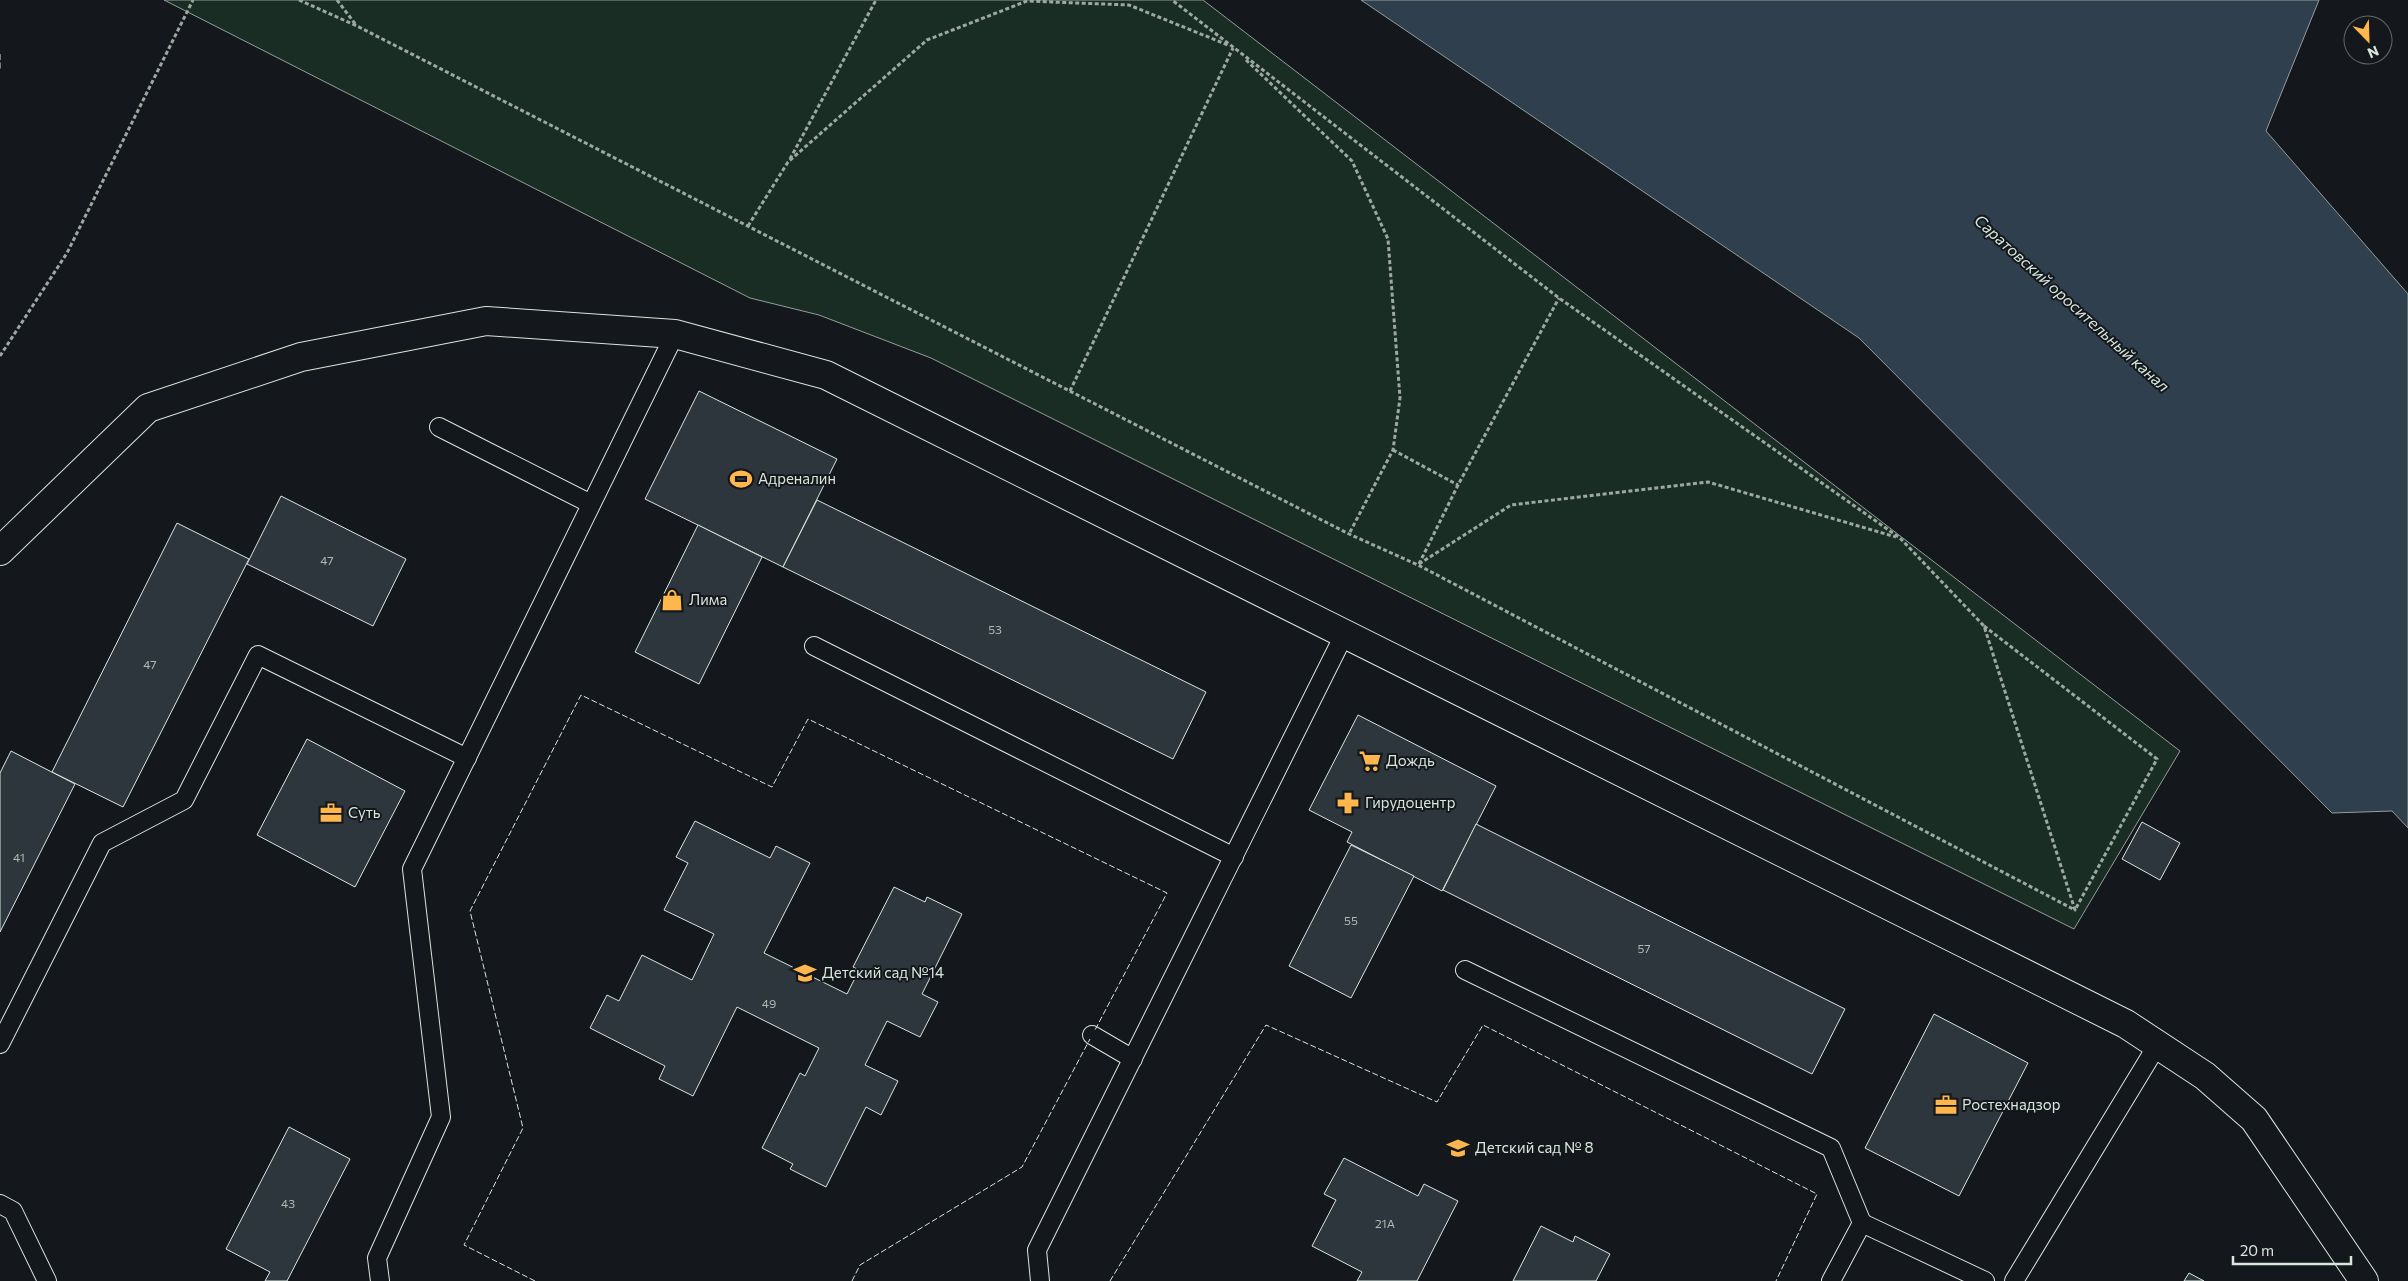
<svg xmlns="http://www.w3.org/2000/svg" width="2408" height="1281" font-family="Commissioner,sans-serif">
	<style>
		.green { fill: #1a2d24; stroke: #939e99 }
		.water { fill: #2f3f4d; stroke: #939e99 }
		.building { fill: #2c363c; stroke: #d8e6dc }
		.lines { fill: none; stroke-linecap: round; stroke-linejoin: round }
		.service-casing { stroke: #d8e6dc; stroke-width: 20 }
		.minor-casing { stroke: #d8e6dc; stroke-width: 30 }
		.path { stroke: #9da8a2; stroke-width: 3; stroke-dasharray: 4 2.5; stroke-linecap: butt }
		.service { stroke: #14181c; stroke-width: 18 }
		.minor { stroke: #14181c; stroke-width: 28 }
		.fence { stroke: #d8e6dc; stroke-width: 1; stroke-dasharray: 6 2.5; stroke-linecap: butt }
		.labels { text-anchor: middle; stroke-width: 4; stroke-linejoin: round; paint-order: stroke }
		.number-label { font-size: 12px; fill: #adbab4 }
		.poi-label { font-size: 15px; fill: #d8e6dc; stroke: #14181c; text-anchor: start }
		.water-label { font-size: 16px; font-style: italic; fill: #d8e6dc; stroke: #14181c }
	</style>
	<rect width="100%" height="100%" fill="#14181c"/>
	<path class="green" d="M164,0h1039l977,751 -106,178 -1143,-571 -112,-43 -69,-17z"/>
	<path class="water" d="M1361,0h958l-53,131 142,163v534l-16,-17 -60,2 -473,-475z"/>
	<g class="building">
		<path d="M699,391l138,68 -54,108 -138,-68z"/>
		<path d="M281,496l125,63 -33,67 -126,-62z"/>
		<path d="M817,500l389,192 -33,67 -390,-192z"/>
		<path d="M177,523l72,36 -126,248 -71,-35z"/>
		<path d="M698,525l64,32 -63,127 -64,-32z"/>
		<path d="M1358,715l138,71 -54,105 -95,-49 5,-10 -43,-22z"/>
		<path d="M307,739l98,52 -50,96 -98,-52z"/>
		<path d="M11,751l64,33 -75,148v-159z"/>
		<path d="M695,821l75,37 6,-12 34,17 -46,90 83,41 12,-24 -6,-3 41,-80 31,15 2,-5 35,17 -40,80 16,8 -18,35 -33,-16 -22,44 33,16 -17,34 -15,-8 -40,80 -36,-18 3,-5 -31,-16 38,-75 5,3 14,-28 -82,-41 -44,89 -34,-17 6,-13 -75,-38 17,-33 12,6 23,-46 50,25 22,-46 -50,-24 24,-47 -12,-6z"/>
		<path d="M2142,822l38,21 -20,37 -38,-21z"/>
		<path d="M1476,824l369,185 -33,65 -369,-184z"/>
		<path d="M1351,845l63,31 -63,122 -62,-32z"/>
		<path d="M1934,1014l94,49 -69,133 -94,-48z"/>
		<path d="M289,1127l61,32 -63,122h-22l5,-9 -44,-23z"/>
		<path d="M1344,1158l74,38 6,-12 34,17 -41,80h-60l5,-9 -50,-26 24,-46 -12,-6z"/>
		<path d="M1541,1226l32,16 2,-6 35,18 -14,27h-83z"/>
		<path d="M2189,1273l15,8h-20z"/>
	</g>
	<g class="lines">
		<g class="service-casing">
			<g id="service">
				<path d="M439,427l152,77"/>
				<path d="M814,646l420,211"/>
				<path d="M1465,970l366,178 31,75"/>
				<path d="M1092,1035l41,24"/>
				<path d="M0,1044l102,-201 82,-43 74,-145 209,103"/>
				<path d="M0,1204l13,7 34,70"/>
				<path d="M380,1281l-3,-23 64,-141 -29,-248 263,-535"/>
				<path d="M1040,1281l-3,-31 307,-615"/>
				<path d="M1831,1281l31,-58 123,58"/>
				<path d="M2014,1281l144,-237"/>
			</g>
		</g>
		<g class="minor-casing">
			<path id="minor" d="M0,551l148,-143 153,-51 185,-36 189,13 151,41 1300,649 79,52 49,43 110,162"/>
		</g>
		<g class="path">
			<path d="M299,0l58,26 992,508 69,31 657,345 -91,-284 -84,-88 -341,-240 -387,-298"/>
			<path d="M337,0l19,25"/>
			<path d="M1246,60l106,101 36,78 12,159 -7,52 -44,84"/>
			<path d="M790,159l86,-159"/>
			<path d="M748,226l40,-64 139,-122 100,-39 102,4 99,40"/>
			<path d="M0,356l67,-103 126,-253"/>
			<path d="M1070,391l163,-343"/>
			<path d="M1393,450l65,35"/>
			<path d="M1419,564l92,-59 197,-23 188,55"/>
			<path d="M1419,564l39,-79 101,-187"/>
			<path d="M1984,626l173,133 -82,151"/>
		</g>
		<use href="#service" class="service"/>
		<use href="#minor" class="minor"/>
		<g class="fence">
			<path d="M0,54v17"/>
			<path d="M535,1281l-71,-36 59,-117 -53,-217 111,-216 191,92 36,-68 359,174 -72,137"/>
			<path d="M852,1281l8,-16 162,-98 68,-128"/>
			<path d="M1110,1281l156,-256 171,77 46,-77 334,169 -41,87"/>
		</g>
	</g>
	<defs>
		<g id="stadium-bare" transform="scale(1.725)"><path d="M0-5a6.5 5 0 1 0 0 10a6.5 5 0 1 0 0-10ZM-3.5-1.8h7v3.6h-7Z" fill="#ffb74d" stroke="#14181c" stroke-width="2.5" paint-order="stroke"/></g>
		<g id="shop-bare" transform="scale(1.725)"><path d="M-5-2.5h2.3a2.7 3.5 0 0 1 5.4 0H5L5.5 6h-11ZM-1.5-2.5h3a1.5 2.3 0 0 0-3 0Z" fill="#ffb74d" stroke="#14181c" stroke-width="2.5" paint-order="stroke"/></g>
		<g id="supermarket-bare" transform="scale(1.725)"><path d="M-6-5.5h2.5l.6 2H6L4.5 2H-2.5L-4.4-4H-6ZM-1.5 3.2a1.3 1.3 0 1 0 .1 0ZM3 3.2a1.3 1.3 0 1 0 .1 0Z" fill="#ffb74d" stroke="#14181c" stroke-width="2.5" paint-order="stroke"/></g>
		<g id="pharmacy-bare" transform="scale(1.725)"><path d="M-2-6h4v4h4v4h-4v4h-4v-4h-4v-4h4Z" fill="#ffb74d" stroke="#14181c" stroke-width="2.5" paint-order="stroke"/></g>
		<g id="office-bare" transform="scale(1.725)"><path d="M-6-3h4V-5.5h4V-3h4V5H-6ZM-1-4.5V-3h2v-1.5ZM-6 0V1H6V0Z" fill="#ffb74d" stroke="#14181c" stroke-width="2.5" paint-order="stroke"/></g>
		<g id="school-bare" transform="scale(1.725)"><path d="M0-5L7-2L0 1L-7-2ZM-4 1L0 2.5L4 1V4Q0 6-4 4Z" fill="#ffb74d" stroke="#14181c" stroke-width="2.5" paint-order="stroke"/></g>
	</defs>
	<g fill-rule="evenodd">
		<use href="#stadium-bare" x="741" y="479"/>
		<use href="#shop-bare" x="672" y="600"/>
		<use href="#supermarket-bare" x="1370" y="761"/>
		<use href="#pharmacy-bare" x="1348" y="803"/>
		<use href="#office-bare" x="331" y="813"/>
		<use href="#school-bare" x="805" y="973"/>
		<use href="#office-bare" x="1946" y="1105"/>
		<use href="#school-bare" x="1458" y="1148"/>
	</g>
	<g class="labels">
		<g class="number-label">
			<text x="327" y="565">47</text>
			<text x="995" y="634">53</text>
			<text x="150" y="669">47</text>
			<text x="19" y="862">41</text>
			<text x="1351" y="925">55</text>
			<text x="1644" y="953">57</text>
			<text x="769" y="1008">49</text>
			<text x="288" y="1208">43</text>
			<text x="1385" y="1228">21А</text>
		</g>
		<g class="poi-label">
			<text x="758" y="484">Адреналин</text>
			<text x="689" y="605">Лима</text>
			<text x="1386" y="766">Дождь</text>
			<text x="1365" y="808">Гирудоцентр</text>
			<text x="348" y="818">Суть</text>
			<text x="822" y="978">Детский сад №14</text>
			<text x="1962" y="1110">Ростехнадзор</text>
			<text x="1475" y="1153">Детский сад № 8</text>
		</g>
		<g class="water-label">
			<text transform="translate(2072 303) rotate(42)" y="6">Саратовский оросительный канал</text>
		</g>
	</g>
	<g transform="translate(2368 40) rotate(157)"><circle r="24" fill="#14181c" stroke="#626a69"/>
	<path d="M0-4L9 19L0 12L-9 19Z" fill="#ffb74d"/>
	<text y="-8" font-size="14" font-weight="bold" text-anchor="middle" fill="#d8e6dc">N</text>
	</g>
	<path d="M2233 1256v8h118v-8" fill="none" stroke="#d8e6dc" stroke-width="2.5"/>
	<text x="2240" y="1256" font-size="15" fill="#d8e6dc" stroke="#14181c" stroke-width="4" paint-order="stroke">20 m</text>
</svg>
